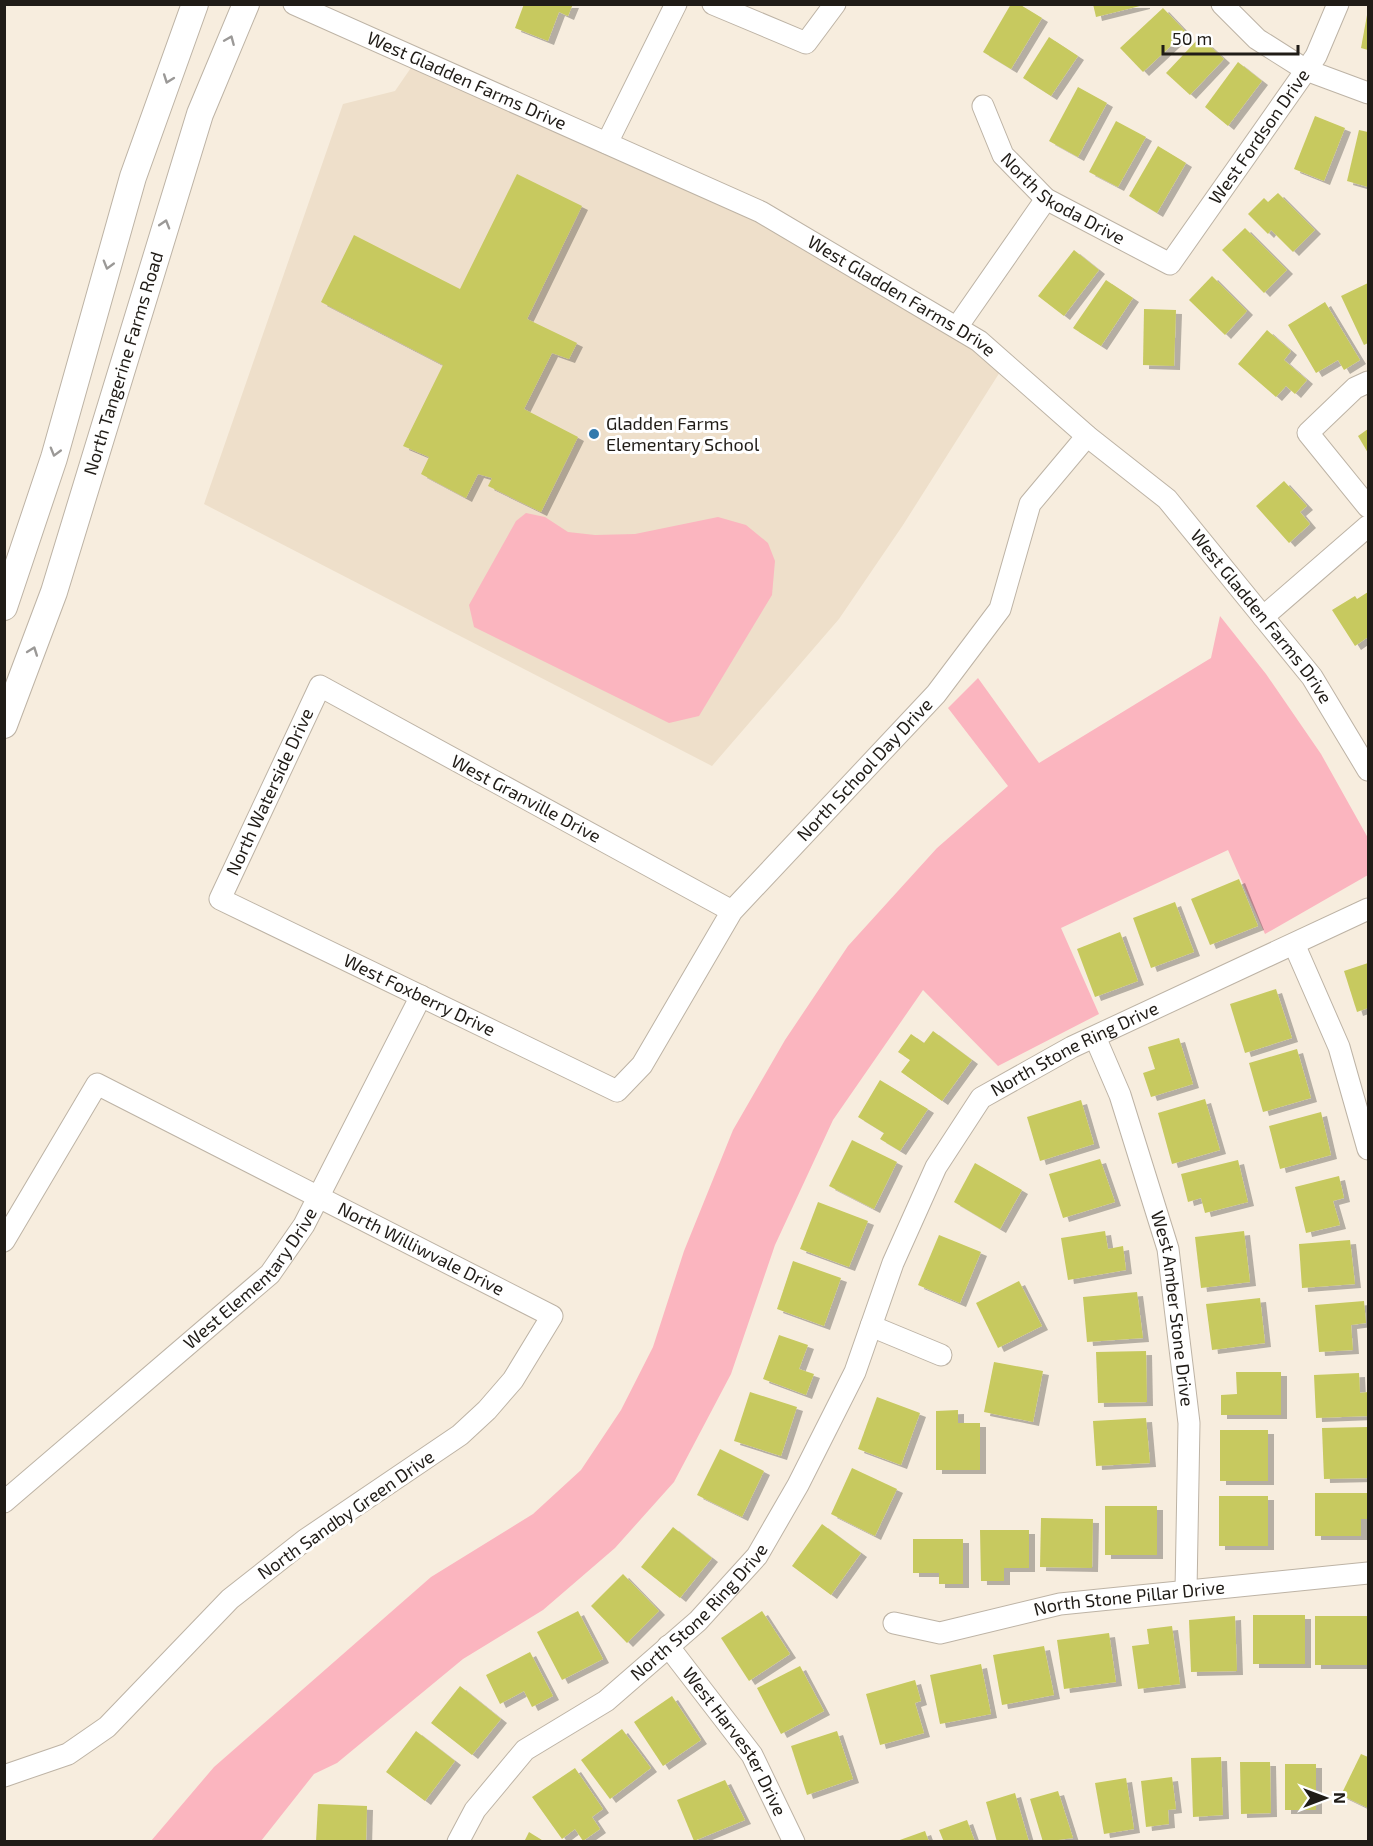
<svg xmlns="http://www.w3.org/2000/svg" width="1373" height="1846" font-family="'Exo 2',sans-serif">
	<style>
		.built { fill: #eedfca }
		.green { fill: #fbb5bf }
		.building { fill: #c7c95f; filter: url(#shadow) }
		.lines { fill: none; stroke-linecap: round; stroke-linejoin: round }
		.minor-casing { stroke: #bdb3a5; stroke-width: 23 }
		.major-casing { stroke: #bdb3a5; stroke-width: 28 }
		.minor { stroke: #fff; stroke-width: 21 }
		.major { stroke: #fff; stroke-width: 26 }
		.oneway { stroke: #9b9997 }
		.poi-dot { fill: #3179ad; stroke: #fff; stroke-width: 2 }
		.labels { text-anchor: middle; stroke-width: 6; stroke-linejoin: round; paint-order: stroke }
		.street-label { font-size: 18px; fill: #201c17; stroke: #fff }
		.poi-label { font-size: 18px; fill: #201c17; stroke: #fff; text-anchor: start }
	</style>
	<defs>
		<filter id="shadow"><feDropShadow dx="6" dy="4" stdDeviation="0" flood-color="#0004"/></filter>
	</defs>
	<rect width="100%" height="100%" fill="#f7edde"/>
	<path class="built" d="M417,59l344,153 244,152 -102,161 -64,94 -127,147 -508,-262 139,-400 52,-13z"/>
	<g class="green">
		<path d="M526,513l19,4 23,15 27,3 40,-1 83,-17 28,8 22,18 7,18 -3,34 -73,121 -30,7 -195,-96 -5,-22 47,-84z"/>
		<path d="M1220,616l46,58 55,80 47,84v37l-103,59 -37,-84 -167,78 38,86 -101,52 -75,-76 -90,130 -58,125 -44,129 -57,108 -59,66 -72,62 -80,49 -126,104 -23,11 -53,67h-110l63,-74 217,-190 102,-63 48,-44 40,-60 32,-63 31,-96 49,-121 52,-90 63,-94 89,-98 71,-62 -60,-78 30,-30 61,85 172,-105z"/>
	</g>
	<g class="building">
		<path d="M524,4h49l-5,12 -9,-4 -11,29 -33,-13z"/>
		<path d="M1011,4h8l23,14 -31,51 -28,-17z"/>
		<path d="M1093,4h51v1l-48,12z"/>
		<path d="M1163,8l23,24 -43,40 -23,-24z"/>
		<path d="M1367,15h1v35l-7,-2z"/>
		<path d="M1049,37l29,19 -27,40 -28,-18z"/>
		<path d="M1200,37l24,22 -34,36 -24,-22z"/>
		<path d="M1238,62l24,19 -34,45 -23,-19z"/>
		<path d="M1078,87l29,16 -29,54 -29,-16z"/>
		<path d="M1315,116l30,12 -21,53 -30,-12z"/>
		<path d="M1116,121l30,16 -28,50 -29,-15z"/>
		<path d="M1359,130l9,2v55l-21,-6z"/>
		<path d="M1158,146l28,17 -29,50 -28,-17z"/>
		<path d="M517,174l65,32 -55,113 50,24 -8,16 -17,-6 -28,56 54,28 -37,75 -53,-26 4,-8 -14,-4 -12,24 -45,-24 8,-17 -26,-11 40,-81 -122,-63 33,-67 106,54z"/>
		<path d="M1278,193l37,37 -22,22 -22,-22 -3,4 -20,-20 16,-16 4,4z"/>
		<path d="M1245,228l42,42 -23,23 -42,-43z"/>
		<path d="M1074,250l25,20 -35,46 -26,-20z"/>
		<path d="M1212,276l35,35 -22,24 -36,-35z"/>
		<path d="M1106,280l27,18 -32,48 -28,-18z"/>
		<path d="M1368,283v60l-4,2 -23,-49z"/>
		<path d="M1325,302l35,58 -16,10 -6,-10 -22,13 -28,-48z"/>
		<path d="M1144,309l32,1 -2,56 -31,-1z"/>
		<path d="M1267,330l24,21 -7,9 23,20 -12,14 -9,-8 -10,11 -38,-33z"/>
		<path d="M1368,429v24l-10,-17z"/>
		<path d="M1284,481l23,25 -7,6 10,12 -21,19 -33,-37z"/>
		<path d="M1368,592v45l-13,9 -23,-36 23,-14 2,3z"/>
		<path d="M1239,879l19,47 -48,19 -19,-46z"/>
		<path d="M1175,902l19,50 -43,16 -18,-50z"/>
		<path d="M1120,932l18,49 -43,16 -18,-48z"/>
		<path d="M1368,963v45l-11,4 -13,-41z"/>
		<path d="M1276,989l16,49 -47,15 -15,-49z"/>
		<path d="M933,1031l39,29 -30,41 -41,-29 9,-12 -12,-8 13,-18 13,9z"/>
		<path d="M1179,1038l14,46 -42,13 -8,-24 12,-4 -7,-22z"/>
		<path d="M1297,1049l14,49 -48,14 -14,-49z"/>
		<path d="M880,1080l48,29 -28,42 -20,-12 4,-6 -26,-16z"/>
		<path d="M1205,1099l15,51 -48,14 -14,-51z"/>
		<path d="M1081,1100l13,44 -54,17 -13,-44z"/>
		<path d="M1321,1112l10,43 -51,14 -11,-43z"/>
		<path d="M852,1140l45,22 -23,47 -45,-23z"/>
		<path d="M1100,1159l15,43 -52,16 -14,-44z"/>
		<path d="M1238,1160l10,42 -43,11 -4,-15 -13,4 -7,-28z"/>
		<path d="M975,1163l47,27 -22,39 -46,-27z"/>
		<path d="M1339,1176l5,22 -11,3 7,24 -34,8 -11,-46z"/>
		<path d="M818,1202l50,19 -19,46 -49,-18z"/>
		<path d="M1105,1231l3,18 15,-3 3,24 -58,10 -7,-42z"/>
		<path d="M1244,1231l6,51 -49,6 -6,-51z"/>
		<path d="M939,1235l42,17 -21,51 -42,-18z"/>
		<path d="M1350,1240l5,44 -53,4 -3,-44z"/>
		<path d="M793,1261l48,17 -17,48 -47,-17z"/>
		<path d="M1019,1281l23,45 -44,22 -22,-45z"/>
		<path d="M1137,1292l6,46 -56,4 -4,-45z"/>
		<path d="M1260,1298l5,45 -53,7 -6,-46z"/>
		<path d="M1364,1301l2,22 -15,2 2,25 -34,2 -4,-47z"/>
		<path d="M779,1335l29,10 -9,24 15,5 -8,21 -43,-16z"/>
		<path d="M1146,1351l1,51 -49,1 -2,-51z"/>
		<path d="M994,1362l49,9 -10,51 -49,-10z"/>
		<path d="M1236,1372h45v43h-60v-20l16,-1z"/>
		<path d="M1359,1373l1,20 8,-1v24l-52,2 -2,-43z"/>
		<path d="M750,1392l47,15 -16,49 -47,-15z"/>
		<path d="M877,1397l43,16 -19,52 -43,-16z"/>
		<path d="M958,1410v13h22v47h-44v-59z"/>
		<path d="M1146,1418l4,45 -54,3 -3,-45z"/>
		<path d="M1368,1427v51l-44,1 -2,-51z"/>
		<rect x="1220" y="1430" width="48" height="51"/>
		<path d="M720,1449l44,22 -22,46 -45,-22z"/>
		<path d="M852,1468l45,21 -22,47 -44,-22z"/>
		<path d="M1315,1493h53v26h-7v17h-46z"/>
		<rect x="1219" y="1496" width="49" height="50"/>
		<rect x="1105" y="1506" width="52" height="49"/>
		<path d="M1041,1518l52,1 -1,49 -52,-1z"/>
		<path d="M822,1524l39,29 -30,42 -39,-29z"/>
		<path d="M673,1527l39,31 -32,40 -39,-31z"/>
		<path d="M980,1530h49v38h-25v13h-23z"/>
		<path d="M913,1539h50v45h-24v-11h-26z"/>
		<path d="M623,1574l36,37 -32,32 -36,-37z"/>
		<path d="M578,1611l25,48 -41,21 -25,-48z"/>
		<path d="M762,1611l28,43 -41,27 -28,-43z"/>
		<rect x="1253" y="1615" width="52" height="49"/>
		<path d="M1235,1616l2,55 -46,1 -2,-52z"/>
		<rect x="1315" y="1616" width="52" height="49"/>
		<path d="M1172,1626l8,58 -42,5 -6,-43 17,-2 -2,-15z"/>
		<path d="M1109,1633l7,49 -52,7 -7,-49z"/>
		<path d="M1044,1646l10,49 -52,10 -9,-50z"/>
		<path d="M530,1652l23,44 -21,11 -8,-16 -24,13 -14,-29z"/>
		<path d="M981,1664l10,50 -51,10 -10,-49z"/>
		<path d="M800,1666l24,45 -43,23 -24,-46z"/>
		<path d="M915,1680l6,21 -6,2 9,30 -44,12 -14,-51z"/>
		<path d="M460,1686l41,33 -29,36 -41,-32z"/>
		<path d="M672,1696l29,44 -38,26 -29,-44z"/>
		<path d="M622,1729l29,39 -41,31 -29,-39z"/>
		<path d="M416,1731l39,30 -30,40 -39,-29z"/>
		<path d="M837,1731l16,48 -46,16 -16,-49z"/>
		<path d="M1361,1754l7,3v51l-27,-13z"/>
		<path d="M1221,1757l2,58 -30,2 -2,-59z"/>
		<path d="M1240,1762h30l1,51 -30,1z"/>
		<rect x="1285" y="1764" width="31" height="46"/>
		<path d="M575,1768l28,41 -11,8 8,12 -17,12 -8,-12 -13,10 -30,-42z"/>
		<path d="M1172,1777l4,32 -8,1 1,14 -23,3 -5,-46z"/>
		<path d="M1126,1778l8,51 -30,5 -9,-51z"/>
		<path d="M725,1780l20,40 -51,21 -17,-41z"/>
		<path d="M1058,1791l15,47 -30,4 -13,-43z"/>
		<path d="M1015,1793l14,49h-32l-11,-40z"/>
		<path d="M318,1804l49,2 -1,36h-50z"/>
		<path d="M967,1820l8,22h-31l-5,-12z"/>
		<path d="M925,1831l4,11h-32v-1z"/>
		<path d="M529,1832l16,10h-21z"/>
	</g>
	<g class="lines">
		<g class="minor-casing">
			<g id="minor">
				<path id="s1" d="M294,4l467,208 218,129 108,95 80,63 145,178 56,93"/>
				<path d="M713,4l93,39 29,-39"/>
				<path d="M1222,4l35,35 49,31 62,23"/>
				<path id="s2" d="M983,106l20,49 43,44 124,65 146,-208 22,-52"/>
				<path d="M607,143l69,-139"/>
				<path d="M957,327l89,-128"/>
				<path d="M1368,382l-13,6 -47,45 60,74"/>
				<path d="M1263,617l105,-91"/>
				<path id="s3" d="M732,911l-412,-225 -100,213 397,192 25,-26 90,-154 204,-217 64,-85 30,-105 57,-68"/>
				<path d="M1294,944l45,103 29,102"/>
				<path id="s4" d="M1095,1037l25,58 48,154 21,174 -3,168"/>
				<path id="s5" d="M4,1241l93,-157 455,232 -39,64 -26,30 -27,25 -155,105 -75,59 -123,128 -39,27 -64,22"/>
				<path d="M871,1326l70,29"/>
				<path id="s6" d="M4,1502l266,-228 34,-49 117,-229"/>
				<path id="s7" d="M894,1623l46,10 120,-29 308,-31"/>
				<path id="s8" d="M668,1646l84,109 42,87"/>
				<path id="s9" d="M458,1842l17,-32 50,-60 81,-49 92,-80 59,-65 41,-71 57,-113 38,-109 43,-96 45,-69 91,-51 296,-138"/>
			</g>
		</g>
		<g class="major-casing">
			<g id="major">
				<path d="M4,607l50,-149 79,-281 62,-173"/>
				<path id="s10" d="M4,725l50,-133 146,-478 46,-110"/>
			</g>
		</g>
		<use href="#minor" class="minor"/>
		<use href="#major" class="major"/>
	</g>
	<defs><path id="oneway-chevron" d="M-2-3.5L2.5 0L-2 3.5" fill="none" stroke-width="1.6" stroke-linecap="round" stroke-linejoin="round" transform="scale(1.5)"/></defs>
	<g class="oneway">
		<use href="#oneway-chevron" transform="translate(230 40) rotate(-67)"/>
		<use href="#oneway-chevron" transform="translate(168 79) rotate(110)"/>
		<use href="#oneway-chevron" transform="translate(165 224) rotate(-73)"/>
		<use href="#oneway-chevron" transform="translate(108 265) rotate(106)"/>
		<use href="#oneway-chevron" transform="translate(55 452) rotate(106)"/>
		<use href="#oneway-chevron" transform="translate(33 651) rotate(-70)"/>
	</g>
	<circle class="poi-dot" cx="594" cy="434" r="6"/>
	<g class="labels">
		<g class="street-label">
			<text dy="6" stroke="none"><textPath href="#s1" startOffset="189">West Gladden Farms Drive</textPath></text>
			<text dy="6" stroke="none"><textPath href="#s2" startOffset="410">West Fordson Drive</textPath></text>
			<text dy="6" stroke="none"><textPath href="#s2" startOffset="128">North Skoda Drive</textPath></text>
			<text dy="6" stroke="none"><textPath href="#s1" startOffset="675">West Gladden Farms Drive</textPath></text>
			<text dy="6" stroke="none"><textPath href="#s10" startOffset="381">North Tangerine Farms Road</textPath></text>
			<text dy="6" stroke="none"><textPath href="#s1" startOffset="1161">West Gladden Farms Drive</textPath></text>
			<text dy="6" stroke="none"><textPath href="#s3" startOffset="1554">North School Day Drive</textPath></text>
			<text transform="translate(270 792) rotate(-65)" y="6">North Waterside Drive</text>
			<text transform="translate(526 799) rotate(28)" y="6">West Granville Drive</text>
			<text dy="6" stroke="none"><textPath href="#s3" startOffset="926">West Foxberry Drive</textPath></text>
			<text dy="6" stroke="none"><textPath href="#s9" startOffset="1036">North Stone Ring Drive</textPath></text>
			<text dy="6" stroke="none"><textPath href="#s5" startOffset="546">North Williwvale Drive</textPath></text>
			<text dy="6" stroke="none"><textPath href="#s6" startOffset="334">West Elementary Drive</textPath></text>
			<text dy="6" stroke="none"><textPath href="#s4" startOffset="284">West Amber Stone Drive</textPath></text>
			<text transform="translate(346 1515) rotate(-35)" y="6">North Sandby Green Drive</text>
			<text dy="6" stroke="none"><textPath href="#s7" startOffset="240">North Stone Pillar Drive</textPath></text>
			<text dy="6" stroke="none"><textPath href="#s9" startOffset="338">North Stone Ring Drive</textPath></text>
			<text dy="6" stroke="none"><textPath href="#s8" startOffset="117">West Harvester Drive</textPath></text>
		</g>
		<g class="poi-label">
			<text x="606" y="430">Gladden Farms<tspan x="606" dy="21">Elementary School</tspan></text>
		</g>
	</g>
	<rect width="1373" height="1846" fill="none" stroke="#201c17" stroke-width="12"/>
	<g transform="translate(1325 1798) rotate(90)" stroke="#ffffff" stroke-width="4.5" paint-order="stroke">
	<path d="M0-4.5L10 22L0 15L-10 22Z" fill="#201c17"/>
	<text y="-9" font-size="16" font-weight="bold" text-anchor="middle" fill="#201c17">N</text>
	</g>
	<path d="M1163 45v9h135v-9" fill="none" stroke="#201c17" stroke-width="3"/>
	<text x="1172" y="45" font-size="18" fill="#201c17" stroke="#ffffff" stroke-width="4.5" paint-order="stroke">50 m</text>
</svg>
